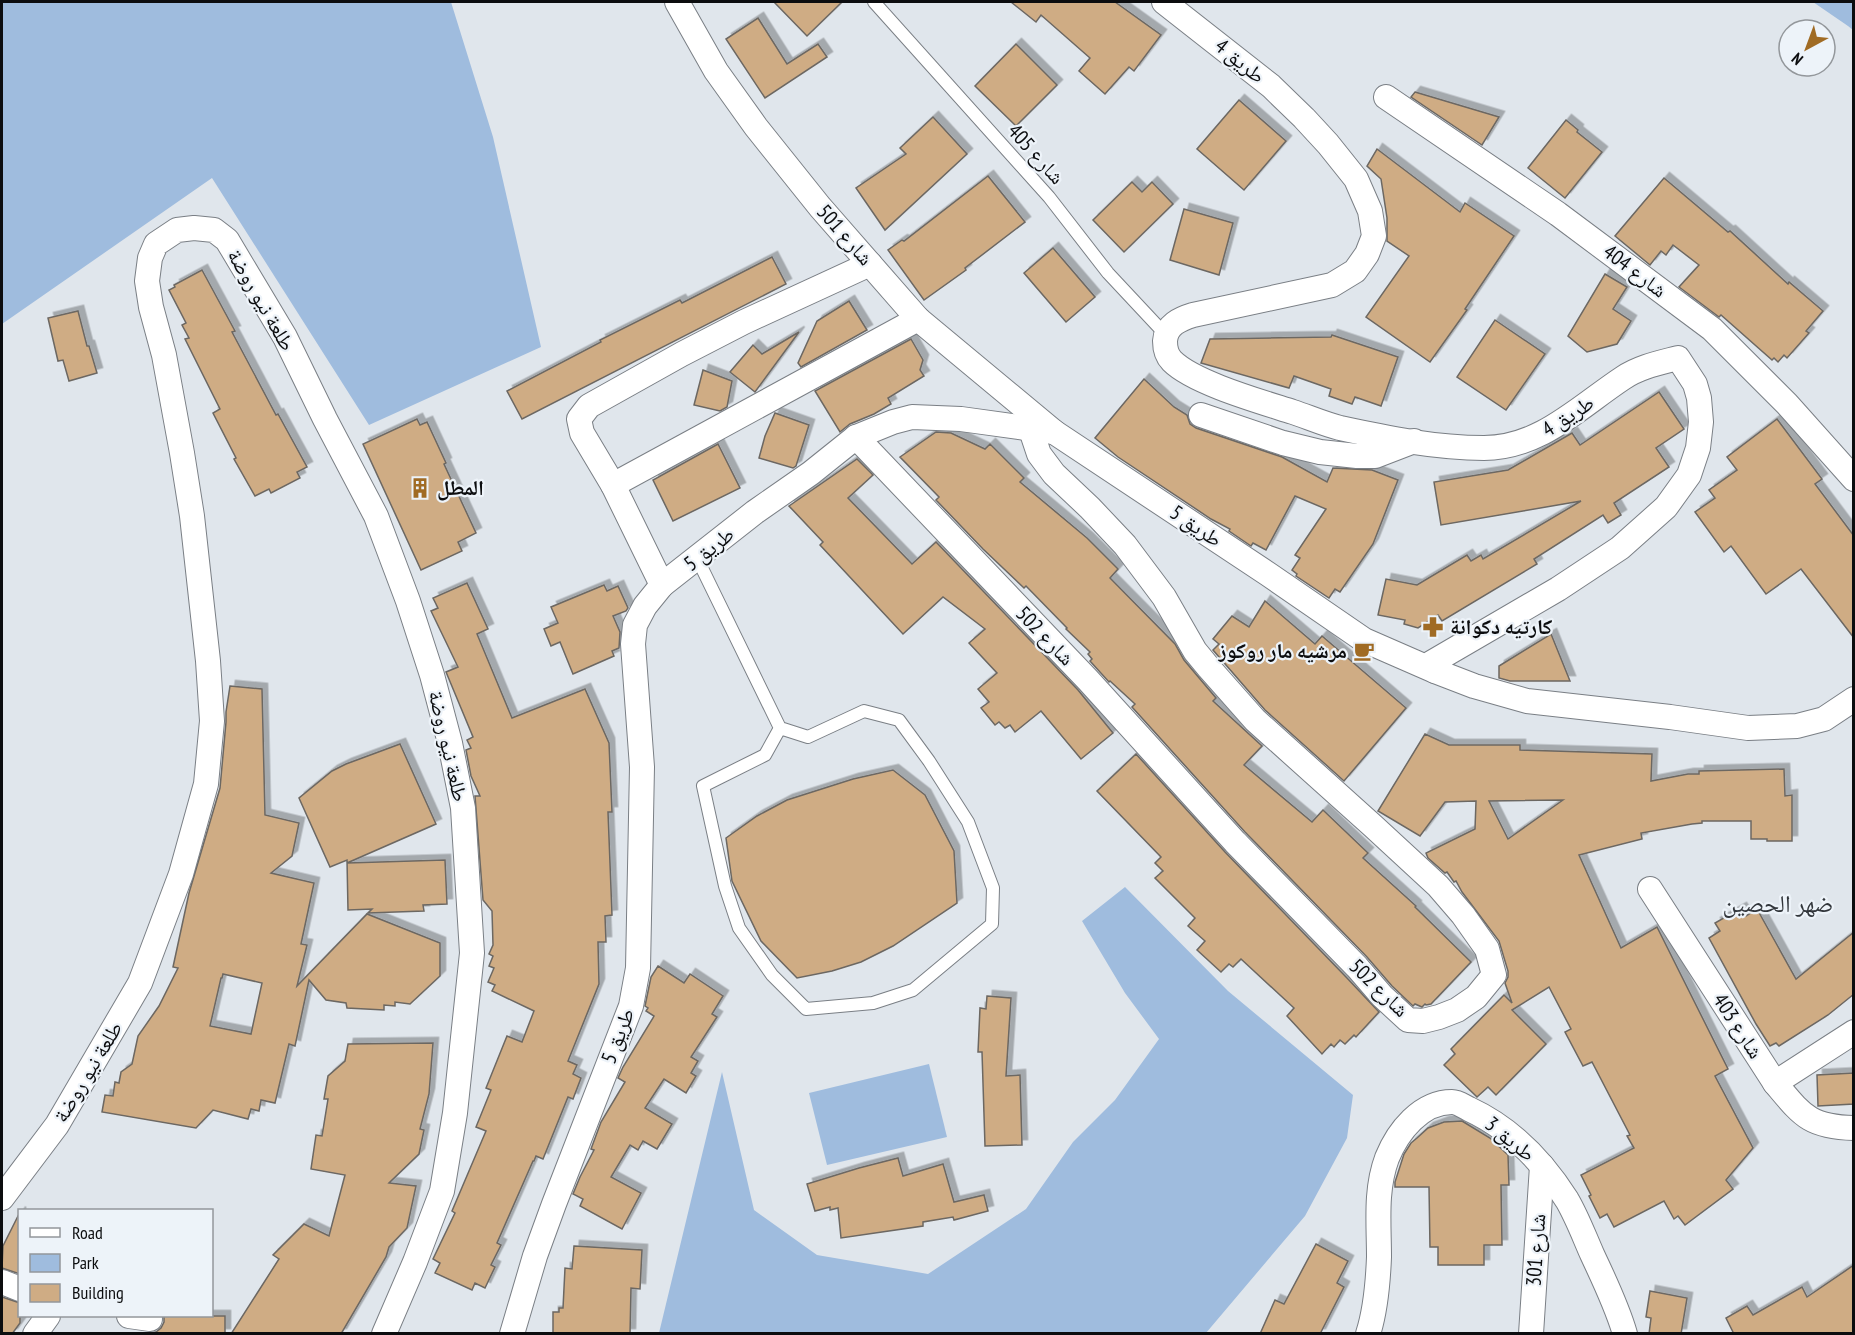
<svg xmlns="http://www.w3.org/2000/svg" width="1855" height="1335" font-family="'PT Sans Narrow','Noto Naskh Arabic',sans-serif">
	<style>
		.green { fill: #9fbcde }
		.building { fill: #cfac84; stroke: #6c6762; stroke-width: 1.5; fill-rule: evenodd; filter: url(#shadow) }
		.lines { fill: none; stroke-linecap: round; stroke-linejoin: round }
		.service-casing { stroke: #7a7f85; stroke-width: 14 }
		.minor-casing { stroke: #7a7f85; stroke-width: 26 }
		.service { stroke: #fff; stroke-width: 12 }
		.minor { stroke: #fff; stroke-width: 24 }
		.labels { text-anchor: middle; stroke-width: 4.5; stroke-linejoin: round; paint-order: stroke }
		.street-label { font-size: 21px; fill: #0c0d0f; stroke: #edf3f9 }
		.poi-label { font-size: 21px; font-weight: bold; fill: #0c0d0f; stroke: #edf3f9; text-anchor: start }
		.quarter-label { font-size: 24px; fill: #32363b; stroke: #edf3f9 }
	</style>
	<defs>
		<filter id="shadow"><feDropShadow dx="5.5" dy="-5.5" stdDeviation="0" flood-color="#0004"/></filter>
	</defs>
	<rect width="100%" height="100%" fill="#e0e6ec"/>
	<g class="green">
		<path d="M2,2h449l42,135 48,210 -172,78 -157,-247 -210,146z"/>
		<path d="M1813,2h40v28l-5,-4z"/>
		<path d="M1125,887l103,104 125,104 -6,43 -42,78 -99,117h-547l63,-261 32,138 63,45 111,19 98,-65 47,-67 42,-42 44,-61 -34,-46 -43,-72z"/>
		<path d="M929,1064l18,73 -120,28 -18,-72z"/>
	</g>
	<g class="building">
		<path d="M774,2h68l-35,34z"/>
		<path d="M1011,2h104l46,33 -27,36 -5,-4 -24,27 -26,-23 11,-13 -49,-43 -5,7z"/>
		<path d="M758,18l29,46 31,-20 9,13 -62,41 -39,-59z"/>
		<path d="M1016,44l41,41 -41,41 -41,-40z"/>
		<path d="M1415,92l84,25 -17,28 -71,-48z"/>
		<path d="M1239,100l47,41 -42,49 -47,-41z"/>
		<path d="M933,117l34,37 -82,76 -29,-42 50,-34 -6,-6z"/>
		<path d="M1566,120l12,10 -1,2 25,20 -37,46 -37,-30z"/>
		<path d="M1377,149l83,63 5,-9 49,33 -49,73 2,1 -37,52 -64,-45 43,-61 -22,-15v-23l-6,-39 -14,-13z"/>
		<path d="M988,176l37,46 -60,46 1,2 -42,30 -36,-50 14,-10 2,1z"/>
		<path d="M1664,178l64,54 2,-1 58,53 1,-2 34,29 -17,20 3,2 -22,25 -3,-3 -6,7 -4,-4 -2,2 -51,-45 -2,2 -40,-30 20,-22 -26,-20 -7,10 -5,-4 -11,14 -35,-29z"/>
		<path d="M1132,182l10,10 10,-10 21,22 -49,48 -31,-32z"/>
		<path d="M1184,209l49,14 -14,52 -49,-15z"/>
		<path d="M1053,248l42,49 -29,25 -42,-49z"/>
		<path d="M772,257l14,27 -264,135 -15,-28 94,-49 -1,-2 80,-40 2,3z"/>
		<path d="M202,270l33,61 -3,1 44,83 2,-1 29,53 -10,5 3,6 -29,15 -2,-4 -14,7 -21,-37 2,-1 -23,-45 7,-4 -35,-70 4,-1 -7,-13 4,-2 -17,-33 6,-3 -1,-2z"/>
		<path d="M1605,274l22,13 -14,22 18,12 -14,23 -30,8 -19,-16z"/>
		<path d="M849,301l18,29 -66,37 -3,-4 19,-42z"/>
		<path d="M78,311l9,35h2l8,27 -28,8 -6,-21 -5,1 -10,-43z"/>
		<path d="M1495,320l50,34 -39,56 -49,-33z"/>
		<path d="M799,332l-44,60 -25,-20 23,-27 9,9z"/>
		<path d="M1332,335l66,22 -17,49 -26,-9 -3,7 -23,-8 2,-7 -37,-13 -5,12 -88,-25 9,-24 121,-2z"/>
		<path d="M911,339l12,21 -3,10 4,6 -36,22 3,6 -17,10 -24,10 -10,8 -25,-41z"/>
		<path d="M703,370l29,11 -5,26 -7,4 -26,-6z"/>
		<path d="M1144,379l30,28 13,8 3,9 6,4 86,29 45,25 6,-14 39,2 26,10 -25,64 -33,48 -5,-3 -6,9 -33,-22 1,-2 -5,-4 8,-12 -5,-3 31,-46 -31,-13 -29,54 -13,-7 -2,3 -22,-15 1,-2 -19,-10 -93,-62 -23,-19z"/>
		<path d="M1659,392l25,37 -28,19 13,19 -55,36 7,12 -13,8 -5,-8 -69,44 3,5 -95,57 -4,-6 -20,13 -14,-4 1,-4 -27,-5 8,-36 31,6 50,-30 4,6 10,-6 2,4 98,-58 -140,24 -7,-43 74,-12 64,-37 8,12z"/>
		<path d="M775,413l34,12 -13,41 -3,2 -34,-10 6,-22z"/>
		<path d="M417,419l3,6 7,-3 19,41 -2,1 32,69 -18,9 4,9 -41,19 -58,-126z"/>
		<path d="M1777,419l45,60 -7,5 39,52v102l-53,-69 -35,25 -35,-48 -7,6 -29,-40 20,-14 -6,-8 28,-20 -10,-13z"/>
		<path d="M936,432l15,1 34,16 5,-5 34,34 -4,4 67,56 31,31 -8,9 65,66 9,16 32,38 -3,3 49,45 -18,19 68,57 11,-12 45,43 -5,5 53,48 -1,1 56,55 -40,42 -5,1 -1,-1 -3,3 -7,-3 -2,2 -21,-20 -25,-29 -122,-125 -113,-125 3,-3 -25,-23 -1,1 -19,-21 2,-2 -4,-5 2,-2 -24,-23 1,-1 -41,-42 -2,2 -41,-39 -47,-49 3,-3 -39,-40z"/>
		<path d="M718,444l22,44 -67,33 -20,-41z"/>
		<path d="M857,459l16,16 -25,23 64,66 24,-22 142,148 35,43 -32,26 -40,-48 -26,21 -5,-7 -5,3 -6,-6 -4,3 -14,-17 8,-6 -11,-13 19,-16 -28,-30 16,-14 -42,-32 -40,37 -83,-89 3,-3 -34,-36z"/>
		<path d="M467,583l21,46 -11,5 35,84 73,-29 24,54 3,69h-4l4,103 -7,1 1,26h-8l1,42 -31,77 9,4 -4,9 8,4 -8,21 -5,-2 -25,62 -7,-3 -2,5h-1l-36,82 4,2 -10,20 4,2 -10,21 -10,-5 -3,7 -37,-17 5,-10 -7,-4 22,-46 -3,-2 34,-80 -10,-4 15,-37 -5,-2 21,-52 15,6 12,-31 -42,-20 3,-6 -7,-3 6,-14 -5,-2 4,-10 -4,-2 4,-9 -1,-34 -9,-11 -8,-104h5l-9,-20 -5,-26 5,-2 -4,-8 6,-3 -27,-65 12,-5 -27,-56 7,-3 -5,-10z"/>
		<path d="M604,585l3,6 11,-5 10,22 -2,3 -13,5 7,16 -1,16 -7,3 2,5 -41,18 -13,-32 -9,4 -7,-17 14,-6 -7,-16z"/>
		<path d="M1265,601l50,43 7,-8 84,72 -62,73 -79,-71 -52,-60 6,-6 -6,-5 19,-23 17,11z"/>
		<path d="M1551,634l19,47h-60l-11,-3v-12z"/>
		<path d="M230,686l32,3 3,126 34,8 -7,33 -21,17 43,10 -13,61 6,1 -10,41 70,-72 73,29v33l-30,28 -15,-2v4l-11,-1v5l-37,-2 -1,-5 -20,-3 -17,-20 -14,66 -6,-2 -14,59 -14,-3 -2,11 -8,-2 -3,10 -35,-9 -17,18 -94,-16 3,-17 8,1 2,-14 4,1 2,-11 11,-8 6,-28 21,-30 19,-38 -5,-1 16,-74 31,-105 6,-66v-10zM223,974l39,9 -11,51 -41,-8 11,-48h1z"/>
		<path d="M1425,734l24,11h71v5l132,4 -1,27 37,-7h11v-3l85,-2 1,27 7,-1v46h-25v-2h-16v-18h-49v2l-10,1 -51,9 1,6 -63,16 42,93 36,-21 71,142 -13,7 38,72 -27,32 7,9 -48,36 -7,-9 -4,3 -10,-18 -50,26 -7,-13 -7,4 -11,-22 2,-1 -10,-20 53,-27 -7,-12 3,-1 -38,-73 -9,4 -18,-34 6,-3 -22,-42 -37,23 34,34 -50,51 -8,-8 -11,10 -1,-1 -32,-31 11,-11 -4,-5 53,-54 8,8 -7,-20 3,-6v-6l-9,-30 -37,-49 -6,-11 -2,1 -7,-10 -2,1 -17,-15 -2,-5 49,-24 1,-28 -31,1 -25,34 -42,-25zM1563,800l-55,39 -19,-38z"/>
		<path d="M400,744l36,80 -89,39 98,-3 2,44 -24,1 1,6 -56,2 4,-4 -24,1 -1,-50 -17,7 -31,-69 33,-27 14,-7z"/>
		<path d="M1136,754l89,98 121,125 33,35 -23,25 -2,-2 -9,9 -5,-4 -6,7 -3,-3 -9,10 -35,-38 7,-8 -53,-49 -8,8 -4,-3 -8,8 -24,-22 8,-9 -17,-15 7,-8 -40,-40 8,-7 -8,-8 6,-6 -64,-66z"/>
		<path d="M893,770l32,25 29,56 3,52 -64,43 -32,16 -29,9 -35,7 -36,-37 -29,-60 -6,-43 31,-22 30,-16 66,-21z"/>
		<path d="M1741,908l5,8 11,-7 39,70 58,-47v62l-26,21 -49,31 -3,-3 -6,3 -14,-22 -47,-86 11,-7 -5,-8z"/>
		<path d="M658,966l26,17 6,-9 33,22 -11,18 5,3 -26,40 7,4 -7,12 5,3 -10,17 -22,-14 -19,29 27,16 -15,25 -14,-8 -5,9 -8,-5 -19,32 30,16 -19,36 -42,-23 3,-7 -10,-5 7,-17 14,-27 -3,-1 10,-27 24,-40 -7,-4 5,-11 30,-49 1,-2 -8,-5 2,-3 -3,-2 6,-29z"/>
		<path d="M987,996l24,2 -5,78 14,-1 2,70 -37,1 -3,-94h-4l2,-44 6,1z"/>
		<path d="M433,1043l-4,51 -9,35 4,1 -5,24 -30,29 27,3 -9,42 -18,19 -3,10 -45,77h-110l48,-75 -6,-4 31,-31 25,12 16,-61 -34,-6 5,-34 6,1 6,-37h-4l4,-23 17,-15 3,-17z"/>
		<path d="M1854,1073v31l-36,2 -1,-31z"/>
		<path d="M1462,1121l28,17 18,17 1,30h-8l1,60h-18v20h-46v-18h-8l-1,-60h-34v-5l9,-28 7,-11 6,-5 11,-10 16,-6z"/>
		<path d="M898,1158l5,18 40,-12 11,38 30,-7 4,16 -34,9 -1,-3 -30,5v4l-82,12 -3,-30 -8,2v-3l-15,4 -8,-27 52,-16z"/>
		<path d="M20,1212v62l-18,-6 1,-22z"/>
		<path d="M1316,1244l32,17 -11,22 7,4 -24,47h-60l15,-34 9,4z"/>
		<path d="M574,1246l68,4 -2,39 -9,-1 -1,46h-77v-22h6v-4h4l2,-40 7,1z"/>
		<path d="M1854,1265v69h-120l-8,-16 21,-12 6,9 49,-28 5,10z"/>
		<path d="M1650,1291l37,7 -6,36h-32l2,-16 -5,-1z"/>
		<path d="M2,1297l18,6v20l-8,11h-10z"/>
		<path d="M164,1316h61v18h-76l7,-2 5,-4 3,-6z"/>
	</g>
	<g class="lines">
		<g class="service-casing">
			<g id="service">
				<path d="M874,2l175,195 59,76 58,62"/>
				<path d="M697,558l83,170 -15,27 -62,31 22,100 14,42 33,47 34,34 67,-6 40,-13 79,-66 1,-36 -25,-66 -39,-61 -30,-41 -35,-9 -56,26 -28,-9"/>
			</g>
		</g>
		<g class="minor-casing">
			<g id="minor">
				<path d="M677,2l39,69 40,56 64,80 98,112 136,113 214,142 96,66 71,31"/>
				<path d="M1164,2l107,84 33,32 24,26 28,35 14,32 4,25 -7,18 -12,17 -23,14 -139,30c-13,4 -27,10 -28,26 0,7 2,15 7,20 22,22 90,41 121,51 15,5 31,12 47,16 46,10 96,20 144,20 56,0 95,-41 139,-70 16,-11 36,-15 55,-20l17,26 4,14 2,24 -3,26 -9,27 -23,32 -46,41 -62,41 -127,74 1,4 3,4 39,15 53,15 143,16 78,11 49,-2 27,-7 30,-20"/>
				<path d="M1386,97l172,117 154,115 75,75 67,75"/>
				<path d="M1201,415l82,28 37,9 37,4h18l39,-15"/>
				<path d="M856,437l232,243 147,162 122,125 25,29 26,24 15,1 16,-4 18,-7 19,-13 18,-22 -7,-26 -24,-34 -25,-29 -65,-60 -118,-106 -46,-52 -14,-17 -31,-54 -39,-52 -35,-37 -36,-34 -15,-20 -8,-24"/>
				<path d="M613,485l305,-166"/>
				<path d="M662,585l-49,-100 -31,-52 -3,-14 10,-13 93,-52 62,-32 126,-58"/>
				<path d="M1650,889l125,194c27,32 34,44 79,45"/>
				<path d="M1775,1083l79,-51"/>
				<path d="M2,1198l55,-73 83,-142 41,-109 25,-90 6,-63 -4,-60 -16,-145 -10,-63 -18,-98 -13,-48 -4,-26 3,-23 6,-14 21,-14 17,-2 20,2 13,10 58,97 40,82 51,97 32,85 24,74 18,68 13,65 9,145 -17,160 -13,78 -27,71 -31,72"/>
				<path d="M2,1282l18,7"/>
				<path d="M129,1316l21,3"/>
				<path d="M35,1334l13,-18"/>
				<path d="M512,1334l23,-78 19,-52 77,-198 7,-38 4,-201 -9,-123 2,-19 10,-19 17,-21 93,-73 56,-39 45,-36 37,-15 19,-5 49,2 93,13"/>
				<path d="M1368,1334c8,-25 10,-52 11,-77 0,-33 -4,-67 8,-99 11,-27 34,-56 65,-56 6,0 11,4 17,7 41,19 74,53 98,91 10,17 17,36 25,54 12,26 25,52 33,80"/>
				<path d="M1531,1334l11,-168"/>
			</g>
		</g>
		<use href="#service" class="service"/>
		<use href="#minor" class="minor"/>
	</g>
	<defs>
		<g id="building-bare" transform="scale(1.62)"><path d="M-4-6H4V6H1V3H-1V6H-4ZM-2.5-4.3h1.7v1.8h-1.7ZM.8-4.3h1.7v1.8H.8ZM-2.5-1h1.7V.8h-1.7ZM.8-1h1.7V.8H.8Z" fill="#a06b24" stroke="#edf3f9" stroke-width="2.5" paint-order="stroke"/></g>
		<g id="pharmacy-bare" transform="scale(1.62)"><path d="M-2-6h4v4h4v4h-4v4h-4v-4h-4v-4h4Z" fill="#a06b24" stroke="#edf3f9" stroke-width="2.5" paint-order="stroke"/></g>
		<g id="cafe-bare" transform="scale(1.62)"><path d="M-5.5-4.5H6V0H3Q3 3.5 0 3.5H-2.5Q-5.5 3.5-5.5 0ZM3-3.2v2h1.7v-2ZM-6 4.5H4V6H-6Z" fill="#a06b24" stroke="#edf3f9" stroke-width="2.5" paint-order="stroke"/></g>
	</defs>
	<g fill-rule="evenodd">
		<use href="#building-bare" x="420" y="488"/>
		<use href="#pharmacy-bare" x="1433" y="627"/>
		<use href="#cafe-bare" x="1364" y="651"/>
	</g>
	<g class="labels">
		<g class="street-label">
			<text transform="translate(1240 61) rotate(39)" y="7">طريق 4</text>
			<text transform="translate(1036 154) rotate(48)" y="7">شارع 405</text>
			<text transform="translate(845 235) rotate(49)" y="7">شارع 501</text>
			<text transform="translate(1635 271) rotate(37)" y="7">شارع 404</text>
			<text transform="translate(261 300) rotate(60)" y="7">طلعة نيو روضة</text>
			<text transform="translate(1568 416) rotate(-33)" y="7">طريق 4</text>
			<text transform="translate(1196 526) rotate(34)" y="7">طريق 5</text>
			<text transform="translate(709 549) rotate(-38)" y="7">طريق 5</text>
			<text transform="translate(1045 636) rotate(46)" y="7">شارع 502</text>
			<text transform="translate(448 746) rotate(77)" y="7">طلعة نيو روضة</text>
			<text transform="translate(1379 988) rotate(44)" y="7">شارع 502</text>
			<text transform="translate(1738 1026) rotate(57)" y="7">شارع 403</text>
			<text transform="translate(618 1036) rotate(-69)" y="7">طريق 5</text>
			<text transform="translate(88 1072) rotate(-59)" y="7">طلعة نيو روضة</text>
			<text transform="translate(1510 1139) rotate(39)" y="7">طريق 3</text>
			<text transform="translate(1536 1250) rotate(-86)" y="7">شارع 301</text>
		</g>
		<g class="poi-label">
			<text x="437" y="495">المطل</text>
			<text x="1450" y="634">كارتيه دكوانة</text>
			<text x="1347" y="658" text-anchor="end">مرشيه مار روكوز</text>
		</g>
		<g class="quarter-label">
			<text x="1778" y="912">ضهر الحصين</text>
		</g>
	</g>
	<rect width="1855" height="1335" fill="none" stroke="#0c0d0f" stroke-width="6"/>
	<rect x="18" y="1209" width="195" height="108" fill="#edf3f9" stroke="#93979b" stroke-width="1.5"/>
	<rect x="30" y="1228" width="30" height="9" fill="#ffffff" stroke="#93979b" stroke-width="1.5"/>
	<text x="72" y="1239" font-size="18" fill="#0c0d0f">Road</text>
	<rect x="30" y="1254" width="30" height="18" fill="#9fbcde" stroke="#93979b" stroke-width="1.5"/>
	<text x="72" y="1269" font-size="18" fill="#0c0d0f">Park</text>
	<rect x="30" y="1284" width="30" height="18" fill="#cfac84" stroke="#93979b" stroke-width="1.5"/>
	<text x="72" y="1299" font-size="18" fill="#0c0d0f">Building</text>
	<g transform="translate(1807 48) rotate(221)"><circle r="28" fill="#edf3f9" stroke="#93979b" stroke-width="1.5"/>
	<path d="M0-4.5L10 22L0 15L-10 22Z" fill="#a06b24"/>
	<text y="-9" font-size="16" font-weight="bold" text-anchor="middle" fill="#0c0d0f">N</text>
	</g>
</svg>
